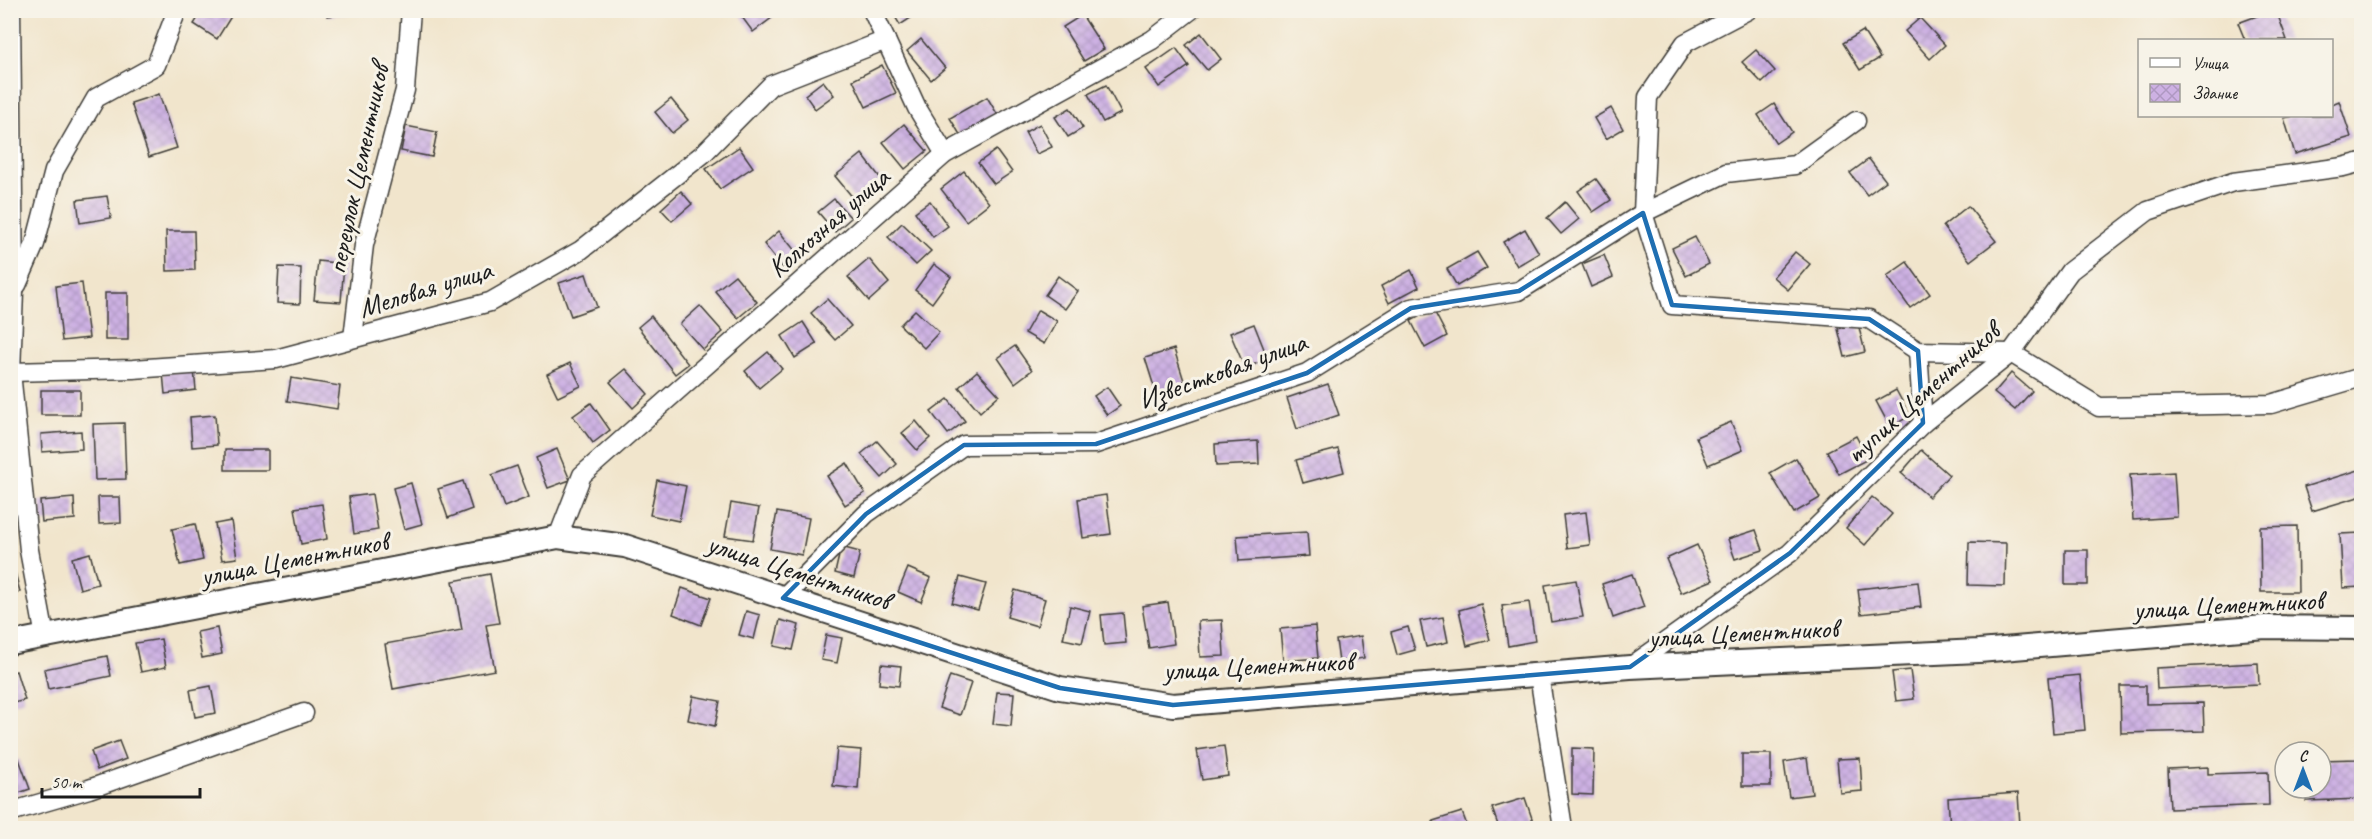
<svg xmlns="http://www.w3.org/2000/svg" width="2372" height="839" font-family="Caveat,sans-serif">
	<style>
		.building { fill: url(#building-cross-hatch) }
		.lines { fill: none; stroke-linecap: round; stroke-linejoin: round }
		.minor-casing { stroke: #3c3a36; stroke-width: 21 }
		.tertiary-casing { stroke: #3c3a36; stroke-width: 26 }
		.minor { stroke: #fff; stroke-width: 18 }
		.tertiary { stroke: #fff; stroke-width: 22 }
		.marked { fill: none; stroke: #1f6fb2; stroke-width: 4.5; stroke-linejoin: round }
		.labels { text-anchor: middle; stroke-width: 6; stroke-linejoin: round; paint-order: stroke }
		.street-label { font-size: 28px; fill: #1c1c1c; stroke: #f7f3e8 }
	</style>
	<defs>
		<pattern id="building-cross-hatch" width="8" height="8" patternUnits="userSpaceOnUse" patternTransform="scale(1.5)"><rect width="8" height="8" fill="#cdb1e3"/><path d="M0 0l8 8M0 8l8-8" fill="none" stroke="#af98c2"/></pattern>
	</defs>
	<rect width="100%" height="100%" fill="#f7f3e8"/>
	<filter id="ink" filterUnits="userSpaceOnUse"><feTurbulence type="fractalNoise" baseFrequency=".0167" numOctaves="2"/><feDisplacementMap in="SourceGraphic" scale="12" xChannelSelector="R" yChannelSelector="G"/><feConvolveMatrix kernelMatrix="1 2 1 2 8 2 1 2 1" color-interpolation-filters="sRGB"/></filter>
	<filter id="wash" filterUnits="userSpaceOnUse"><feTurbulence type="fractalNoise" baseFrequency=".008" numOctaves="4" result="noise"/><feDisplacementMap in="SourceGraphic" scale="24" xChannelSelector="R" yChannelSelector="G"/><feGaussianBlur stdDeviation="1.35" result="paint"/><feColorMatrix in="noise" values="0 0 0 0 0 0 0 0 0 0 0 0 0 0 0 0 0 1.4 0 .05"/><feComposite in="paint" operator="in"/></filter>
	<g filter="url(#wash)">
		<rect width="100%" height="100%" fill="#f1e5cc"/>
		<g id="blocks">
			<g class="building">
				<path d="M203,10h32l-18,29 -23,-15z"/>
				<path d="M326,10h21v4l-20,2z"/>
				<path d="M741,10h28l4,7 -20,15 -14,-19z"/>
				<path d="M891,10h32l-23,15z"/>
				<path d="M2273,10h3l11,30h-42l-7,-17z"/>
				<path d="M1082,15l22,34 -20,12 -21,-34z"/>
				<path d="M1920,18l25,27 -15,14 -25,-28z"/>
				<path d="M1863,31l17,27 -20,12 -17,-27z"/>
				<path d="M1201,33l20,26 -14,11 -21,-25z"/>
				<path d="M921,39l24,29 -14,12 -24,-29z"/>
				<path d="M1176,48l13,18 -30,21 -13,-18z"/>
				<path d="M1756,50l19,21 -13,12 -20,-21z"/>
				<path d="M882,65l14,28 -30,14 -13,-27z"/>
				<path d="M823,81l11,14 -19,14 -10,-14z"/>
				<path d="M1106,85l15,28 -18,9 -15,-28z"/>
				<path d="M159,94l18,54 -28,9 -18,-54z"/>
				<path d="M987,97l12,20 -37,21 -12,-20z"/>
				<path d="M671,99l17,21 -16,13 -17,-21z"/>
				<path d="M2339,101l12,36 -56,17 -11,-36 10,-2h38v-12z"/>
				<path d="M1774,104l18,28 -16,11 -18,-28z"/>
				<path d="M1070,108l13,20 -15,9 -13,-20z"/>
				<path d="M1611,108l12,21 -17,10 -12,-21z"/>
				<path d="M904,124l23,27 -22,18 -22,-27z"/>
				<path d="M1040,124l12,23 -15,7 -12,-22z"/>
				<path d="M406,126l31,6 -5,25 -31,-6z"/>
				<path d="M739,147l14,20 -33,22 -14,-20z"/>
				<path d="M996,150l16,22 -18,12 -16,-21z"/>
				<path d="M862,154l23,30 -26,21 -24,-29z"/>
				<path d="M1869,159l17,22 -19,14 -17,-22z"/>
				<path d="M964,171l25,32 -23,18 -25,-32z"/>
				<path d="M1596,179l15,21 -18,12 -15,-21z"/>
				<path d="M681,191l11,13 -20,17 -11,-12z"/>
				<path d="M107,196l4,22 -31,5 -3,-23z"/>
				<path d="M834,199l17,19 -16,14 -17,-20z"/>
				<path d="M930,201l18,25 -15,11 -18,-25z"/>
				<path d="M1565,202l14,17 -18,15 -14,-16z"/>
				<path d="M1968,206l28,35 -26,20 -27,-35z"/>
				<path d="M902,223l29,28 -15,14 -28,-28z"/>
				<path d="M1525,229l14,24 -22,13 -14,-24z"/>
				<path d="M166,231h28l1,39 -28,1z"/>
				<path d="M779,231l22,27 -16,12 -21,-26z"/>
				<path d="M1695,237l14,27 -23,12 -14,-28z"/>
				<path d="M1477,252l10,16 -30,18 -10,-17z"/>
				<path d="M1795,252l15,12 -22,26 -15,-13z"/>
				<path d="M1604,255l9,22 -22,10 -9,-23z"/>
				<path d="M869,259l20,24 -20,18 -21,-24z"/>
				<path d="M318,261l26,3 -3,38 -27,-2z"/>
				<path d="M1907,262l23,32 -20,14 -23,-32z"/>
				<path d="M934,264l17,13 -19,26 -17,-13z"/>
				<path d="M279,267l22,1 -1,36 -23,-1z"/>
				<path d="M1411,270l8,17 -30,16 -8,-17z"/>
				<path d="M586,274l11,33 -26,9 -12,-33z"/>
				<path d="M735,275l22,27 -19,16 -23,-27z"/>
				<path d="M1058,276l20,15 -13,18 -20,-14z"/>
				<path d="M82,283l7,55 -27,3 -6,-55z"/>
				<rect x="105" y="293" width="23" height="47"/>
				<path d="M827,299l24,27 -16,14 -24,-27z"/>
				<path d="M700,306l23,26 -20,18 -23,-26z"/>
				<path d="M1433,309l14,27 -22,12 -14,-27z"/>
				<path d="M915,310l24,22 -15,16 -24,-23z"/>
				<path d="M1038,310l19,11 -13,23 -19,-11z"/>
				<path d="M651,316l37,48 -13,10 -37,-47z"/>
				<path d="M803,322l14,22 -22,14 -13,-22z"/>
				<path d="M1254,324l14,35 -23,9 -15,-35z"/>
				<path d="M1858,324l7,28 -20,5 -7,-28z"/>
				<path d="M1015,346l17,24 -17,13 -17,-25z"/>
				<path d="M1174,349l12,38 -29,9 -12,-38z"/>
				<path d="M768,352l14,17 -23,19 -14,-17z"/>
				<path d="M570,363l11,23 -23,11 -11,-23z"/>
				<path d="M626,369l22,25 -15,14 -23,-26z"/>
				<path d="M194,370l2,20 -31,4 -2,-21z"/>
				<path d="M977,371l22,24 -19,17 -21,-25z"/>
				<path d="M2011,373l21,18 -17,19 -21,-17z"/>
				<path d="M291,378l49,8 -3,23 -50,-8z"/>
				<path d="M1328,384l11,31 -42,14 -10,-31z"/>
				<path d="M1107,387l13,19 -13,9 -13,-19z"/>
				<rect x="41" y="390" width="39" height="25"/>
				<path d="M1896,390l14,26 -20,11 -14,-26z"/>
				<path d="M948,399l17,22 -17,13 -17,-22z"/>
				<path d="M591,403l19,27 -17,13 -20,-27z"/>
				<path d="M215,415l2,30 -25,2 -2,-30z"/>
				<path d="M916,421l14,17 -13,12 -15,-17z"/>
				<path d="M1731,422l12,28 -35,15 -12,-28z"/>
				<path d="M124,423l2,56 -31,1 -2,-56z"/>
				<path d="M81,431l1,18 -40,3 -1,-18z"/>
				<path d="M1856,436l12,23 -29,15 -12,-23z"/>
				<path d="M877,441l20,23 -15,14 -21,-24z"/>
				<path d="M1258,441l1,23 -43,2 -1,-22z"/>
				<path d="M557,449l13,31 -22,8 -12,-30z"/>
				<path d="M1338,449l6,23 -41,11 -7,-23z"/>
				<rect x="225" y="450" width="43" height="20"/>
				<path d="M1921,450l28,25 -20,22 -28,-24z"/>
				<path d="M1796,458l24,40 -26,15 -24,-40z"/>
				<path d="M847,463l18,30 -20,12 -18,-29z"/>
				<path d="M517,466l12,31 -25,10 -12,-32z"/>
				<path d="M2362,469v27l-50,15 -8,-24z"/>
				<path d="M2174,472l3,45 -44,3 -3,-45z"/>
				<path d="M657,480l29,6 -7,35 -29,-6z"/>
				<path d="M463,481l9,28 -24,9 -10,-29z"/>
				<path d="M411,483l11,41 -18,5 -11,-41z"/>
				<path d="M372,494l6,36 -24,4 -5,-37z"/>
				<path d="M1106,495l5,39 -28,4 -5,-39z"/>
				<path d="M98,497h22l1,26 -22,1z"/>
				<path d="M1872,497l20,17 -27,31 -19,-17z"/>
				<path d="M74,498l1,21 -33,3 -2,-21z"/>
				<path d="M731,503l28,5 -6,32 -28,-4z"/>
				<path d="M322,504l5,35 -26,5 -6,-36z"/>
				<path d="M777,512l32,6 -7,37 -32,-6z"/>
				<path d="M1586,512l4,33 -23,3 -4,-33z"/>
				<path d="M231,521l6,37 -15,2 -7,-36z"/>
				<path d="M195,524l8,36 -23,5 -8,-36z"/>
				<path d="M2297,526l1,66h-37l-1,-65z"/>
				<path d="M1756,530l7,20 -28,9 -7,-20z"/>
				<path d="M1307,532l2,24 -70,5 -2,-25z"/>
				<path d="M2362,533v54l-19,1 -3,-54z"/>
				<path d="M1969,542l37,1 -1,43 -37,-1z"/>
				<path d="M1697,545l16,35 -32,13 -15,-34z"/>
				<path d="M841,547l19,5 -6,26 -19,-5z"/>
				<rect x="2065" y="550" width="23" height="35"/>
				<path d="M90,553l8,31 -18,5 -8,-31z"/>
				<path d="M13,564l7,28 -10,3v-30z"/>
				<path d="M908,568l23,10 -10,24 -23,-10z"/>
				<path d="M490,574l9,49 -13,2 9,45 -102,19 -8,-45 77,-14 -9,-49z"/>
				<path d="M1632,574l12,33 -31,11 -11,-34z"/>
				<path d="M960,577l26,7 -8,26 -26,-7z"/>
				<path d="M1576,580l7,37 -32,5 -6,-37z"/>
				<path d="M1918,582l3,25 -60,7 -3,-25z"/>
				<path d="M682,588l29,10 -10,27 -28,-11z"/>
				<path d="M1015,590l30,9 -8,27 -30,-9z"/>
				<path d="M1168,602l6,42 -25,4 -7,-42z"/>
				<path d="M1529,602l6,39 -27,5 -6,-40z"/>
				<path d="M1481,604l9,36 -23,6 -8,-36z"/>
				<path d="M1070,606l20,5 -8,32 -19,-4z"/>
				<path d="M746,611l14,4 -6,24 -15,-4z"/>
				<path d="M1123,613l3,30 -22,2 -3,-30z"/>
				<path d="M1443,617l5,25 -22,5 -6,-26z"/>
				<path d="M780,620l19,5 -6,25 -19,-4z"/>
				<path d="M1222,620l2,36 -24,1 -2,-36z"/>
				<path d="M1315,626l3,32 -35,3 -3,-32z"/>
				<path d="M1408,627l7,23 -18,5 -6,-23z"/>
				<path d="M217,628l5,26 -20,4 -5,-26z"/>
				<path d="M826,635l16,3 -5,25 -16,-3z"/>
				<path d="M1361,636l3,22 -25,4 -3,-22z"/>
				<path d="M161,639l5,28 -25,5 -6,-29z"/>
				<path d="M107,656l4,20 -63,13 -4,-20z"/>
				<path d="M2258,663l1,21 -102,5 -1,-21z"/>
				<path d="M881,664l20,2 -2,20 -20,-2z"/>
				<path d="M1910,670l4,29 -18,2 -4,-29z"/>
				<path d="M16,671l9,29 -15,4v-31z"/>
				<path d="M2080,675l5,55 -32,3 -5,-55z"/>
				<path d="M950,676l21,7 -11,32 -21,-7z"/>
				<path d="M211,686l5,27 -21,4 -5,-27z"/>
				<path d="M2120,686h26v18l57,-1 1,28 -83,2z"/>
				<path d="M997,692l17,1 -3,33 -18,-2z"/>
				<path d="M693,696l27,5 -5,25 -27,-6z"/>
				<path d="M2357,734h5v65l-56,2v-13h15v-28l36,-1z"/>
				<path d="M119,741l7,18 -29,11 -6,-19z"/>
				<path d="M1224,746l4,30 -26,4 -5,-30z"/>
				<path d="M837,748l24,2 -3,39 -25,-3z"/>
				<path d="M1572,748l22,1 -1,46 -21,-1z"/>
				<rect x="1742" y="754" width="29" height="32"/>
				<path d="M1807,758l5,36 -23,3 -5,-35z"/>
				<path d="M1860,758l2,33 -22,2 -3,-34z"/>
				<path d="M19,759l11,30 -20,7v-34z"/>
				<path d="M2208,767v7l60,-2 1,33 -99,4 -2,-40z"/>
				<path d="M2018,793l2,33 -70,2 -2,-30z"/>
				<path d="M1525,798l10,29 -36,1 -7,-20z"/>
				<path d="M1462,812l6,16h-33l-2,-7z"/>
			</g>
		</g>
	</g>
	<g filter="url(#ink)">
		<use href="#blocks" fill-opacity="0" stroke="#3c3a36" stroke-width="1.5"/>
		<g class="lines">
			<g class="minor-casing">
				<g id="minor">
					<path d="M11,10l3,281 -3,81 18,178 16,87"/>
					<path d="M872,10l45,98 28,46"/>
					<path d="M1748,10l-63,33 -37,54 -5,116 29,92 197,14 49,32 93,2 88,54 172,-3 91,-27"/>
					<path d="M17,285l18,-41 19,-73 42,-73 60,-33 21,-55"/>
					<path d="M353,338l11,-93 41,-155 6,-80"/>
					<path d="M1918,351l5,72"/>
					<path d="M10,372l123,-3 143,-10 214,-57 91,-52 122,-96 68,-69 115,-45"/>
					<path d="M558,537l24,-62 363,-321 207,-114 39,-30"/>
					<path d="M783,598l83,-84 98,-69 132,-1 211,-71 104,-65 108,-17 124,-78 83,-40 69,-8 61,-44"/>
					<path d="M1630,667l160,-114 133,-130 88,-70 59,-82 78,-60 85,-29 110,-15 19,-5"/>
					<path d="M1539,675l24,153"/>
					<path d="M10,812l79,-23 215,-76"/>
				</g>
			</g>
			<g class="tertiary-casing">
				<path id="tertiary" d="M10,643l548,-106 67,9 435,142 113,17 457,-38 349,-16 286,-24 97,1"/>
			</g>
			<use href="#minor" class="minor"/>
			<use href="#tertiary" class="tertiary"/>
		</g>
	</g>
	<path class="marked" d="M1643,213l29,92 197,14 49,32 5,72 -133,130 -160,114 -457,38 -113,-17 -277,-90 83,-84 98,-69 132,-1 211,-71 104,-65 108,-17z"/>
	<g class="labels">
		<g class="street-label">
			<text transform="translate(357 169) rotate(-78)" y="10">переулок Цементников</text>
			<text transform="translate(828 222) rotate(-41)" y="10">Колхозная улица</text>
			<text transform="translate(425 288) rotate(-17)" y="10">Меловая улица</text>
			<text transform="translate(1222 370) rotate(-20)" y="10">Известковая улица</text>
			<text transform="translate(1922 392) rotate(-42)" y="10">тупик Цементников</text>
			<text transform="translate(294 558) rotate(-11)" y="10">улица Цементников</text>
			<text transform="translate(799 571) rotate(18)" y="10">улица Цементников</text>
			<text transform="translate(2228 604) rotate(-3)" y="10">улица Цементников</text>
			<text transform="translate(1743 632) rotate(-3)" y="10">улица Цементников</text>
			<text transform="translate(1258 665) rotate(-3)" y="10">улица Цементников</text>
		</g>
	</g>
	<rect width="2372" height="839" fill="none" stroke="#f7f3e8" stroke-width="36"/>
	<rect x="2138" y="39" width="195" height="78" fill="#f7f3e8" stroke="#9f9d96" stroke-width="1.5"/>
	<rect x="2150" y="58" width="30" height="9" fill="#ffffff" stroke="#9f9d96" stroke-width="1.5"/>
	<text x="2192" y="69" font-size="18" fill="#1c1c1c">Улица</text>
	<rect x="2150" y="84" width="30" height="18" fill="url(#building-cross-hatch)" stroke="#9f9d96" stroke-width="1.5"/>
	<text x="2192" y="99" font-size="18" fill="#1c1c1c">Здание</text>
	<g transform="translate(2303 770)"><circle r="28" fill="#f7f3e8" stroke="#9f9d96" stroke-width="1.5"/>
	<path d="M0-4.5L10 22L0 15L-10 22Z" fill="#1f6fb2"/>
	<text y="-9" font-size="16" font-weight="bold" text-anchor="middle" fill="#1c1c1c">С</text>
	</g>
	<path d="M42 788v9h158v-9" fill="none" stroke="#1c1c1c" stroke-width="3"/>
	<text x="51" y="788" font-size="18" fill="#1c1c1c" stroke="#f7f3e8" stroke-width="4.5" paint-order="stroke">50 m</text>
</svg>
